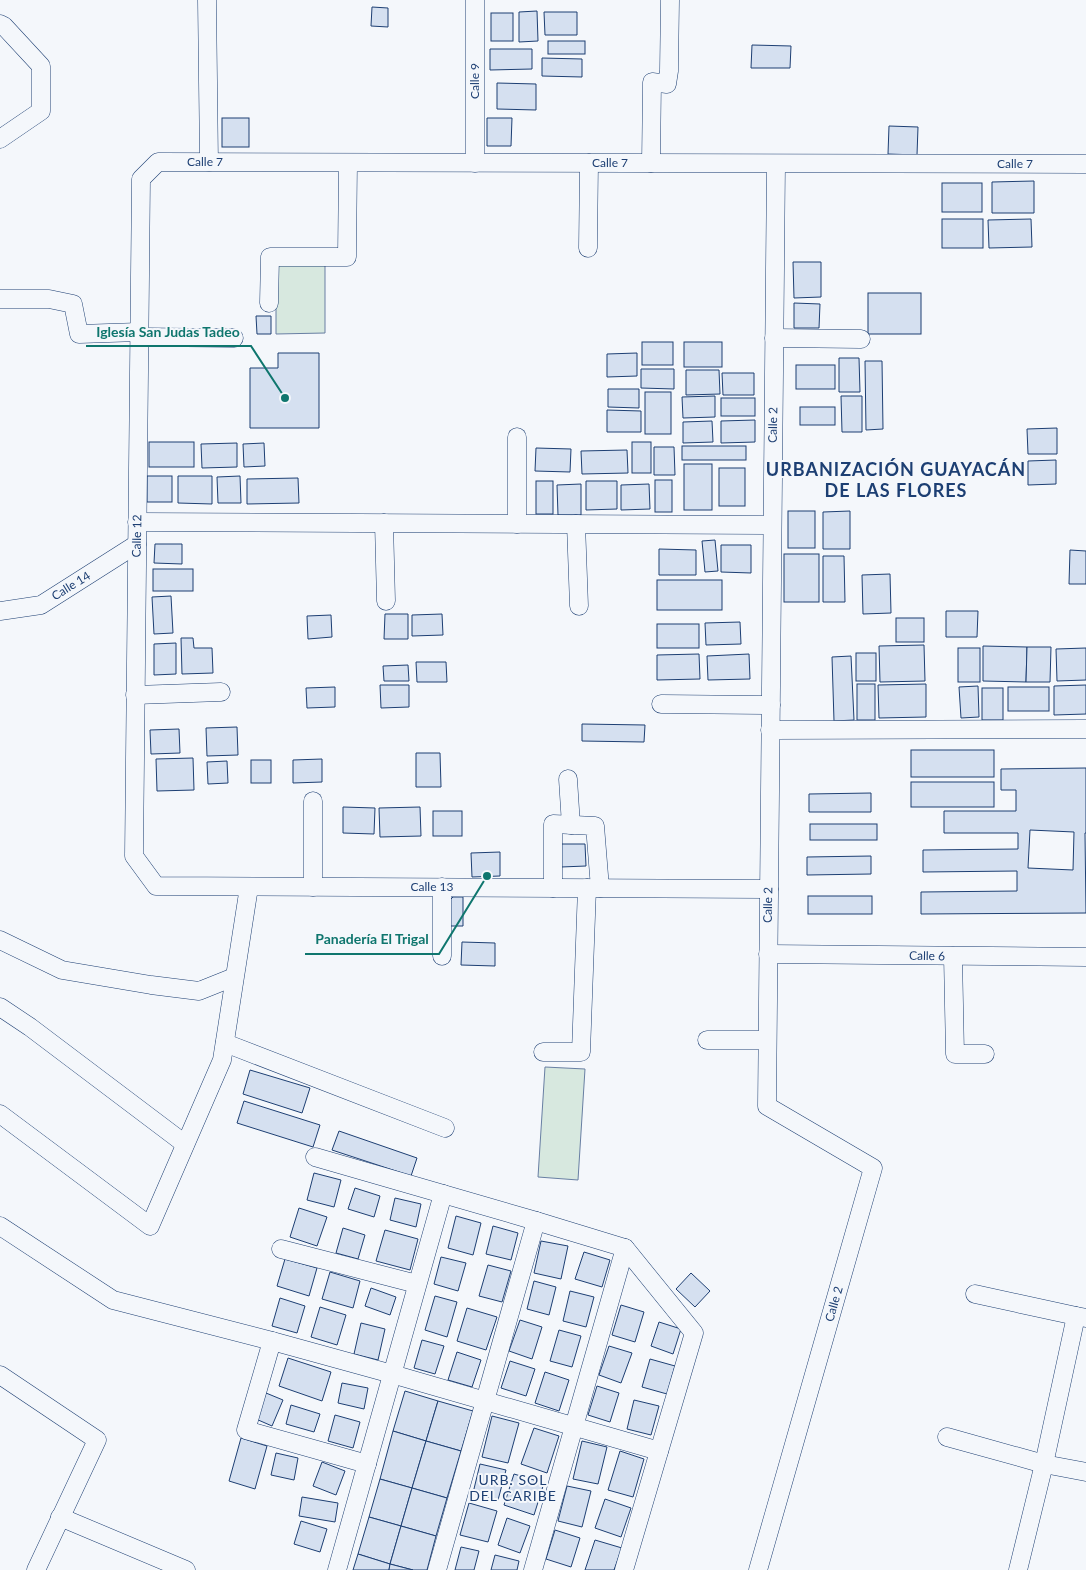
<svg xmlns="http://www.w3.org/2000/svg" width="1086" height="1570" font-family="Lato,sans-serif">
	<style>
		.green { fill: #d7e8df; stroke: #687fa3 }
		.building { fill: #d5e0f0; stroke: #1d3f73; fill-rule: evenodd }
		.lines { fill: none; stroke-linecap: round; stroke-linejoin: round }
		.minor-casing { stroke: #1d3f73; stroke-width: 19 }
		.minor { stroke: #f4f7fb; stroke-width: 18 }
		.labels { text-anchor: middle; stroke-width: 4; stroke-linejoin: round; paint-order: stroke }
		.street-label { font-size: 12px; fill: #1d3f73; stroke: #f4f7fb }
		.neighbourhood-label { font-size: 14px; letter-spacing: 1px; fill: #1d3f73; stroke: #f4f7fb }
		.district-label { font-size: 18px; font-weight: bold; letter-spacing: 1px; fill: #1d3f73; stroke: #f4f7fb }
		.leader { fill: none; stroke: #0f766e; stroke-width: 2 }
		.callout-dot { fill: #0f766e; stroke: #f4f7fb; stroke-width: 2 }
		.callout-label { font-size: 14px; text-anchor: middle; font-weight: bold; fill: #0f766e; stroke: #f4f7fb; stroke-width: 4; stroke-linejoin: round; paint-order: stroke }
	</style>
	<rect width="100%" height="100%" fill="#f4f7fb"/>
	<g class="green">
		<path d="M276,262h49v71l-49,1z"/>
		<path d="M545,1067l40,2 -7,111 -40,-3z"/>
	</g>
	<g class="building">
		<path d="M372,7l16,1v19l-17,-1z"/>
		<path d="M537,11l1,30 -19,1v-30z"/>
		<path d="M544,12h33v23h-32z"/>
		<rect x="491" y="13" width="22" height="28"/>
		<rect x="548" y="41" width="37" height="13"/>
		<path d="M752,45l39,1 -1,22h-39z"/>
		<path d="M490,49h42v20l-42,1z"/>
		<path d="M542,58l40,1v18l-40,-1z"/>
		<path d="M497,83l39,1v26l-39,-1z"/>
		<rect x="222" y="118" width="27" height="29"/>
		<path d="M487,118h25l-1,28h-24z"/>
		<path d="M889,126l29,1 -1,28 -29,-1z"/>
		<path d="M1034,181v32h-42v-31z"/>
		<rect x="942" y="183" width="40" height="29"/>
		<rect x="942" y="219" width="41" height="29"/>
		<path d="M1031,219l1,28 -43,1 -1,-28z"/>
		<path d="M793,262h28v35l-27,1z"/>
		<rect x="868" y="293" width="53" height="41"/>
		<path d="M794,303l26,1 -1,24h-25z"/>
		<path d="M256,316h15v18h-14z"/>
		<rect x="642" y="342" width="31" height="23"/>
		<rect x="684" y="342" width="38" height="25"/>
		<path d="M278,353h41v75h-69v-60h28z"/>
		<path d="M637,353v23l-30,1v-23z"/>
		<path d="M839,358h20l1,34h-21z"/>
		<path d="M865,361h17l1,68 -17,1z"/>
		<rect x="796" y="365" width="39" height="24"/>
		<path d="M641,369h33v20l-33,-1z"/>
		<path d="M686,370h33l1,24 -34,1z"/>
		<path d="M722,373h32v22h-31z"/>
		<path d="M608,389h31v19l-31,-1z"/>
		<rect x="645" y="392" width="26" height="42"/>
		<path d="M715,396v21l-32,1 -1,-21z"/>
		<path d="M841,396h21v36h-20z"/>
		<rect x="721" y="398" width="34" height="18"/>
		<rect x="800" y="407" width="35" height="18"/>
		<path d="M607,410l34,1v21h-34z"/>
		<path d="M755,420v22l-34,1v-22z"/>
		<path d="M712,421l1,21 -30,1v-21z"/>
		<path d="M1057,428v26h-29l-1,-25z"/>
		<rect x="149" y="442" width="45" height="25"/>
		<rect x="632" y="442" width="19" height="31"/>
		<path d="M237,443v24l-35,1 -1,-24z"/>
		<path d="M264,443l1,23 -21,1 -1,-23z"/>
		<rect x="682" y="446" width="64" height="14"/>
		<path d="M654,447h20l1,28h-21z"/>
		<path d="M536,448l35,1 -1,23 -35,-1z"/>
		<path d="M627,450l1,23 -46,1 -1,-23z"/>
		<path d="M1056,460v24l-28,1v-24z"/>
		<rect x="684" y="464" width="28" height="46"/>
		<rect x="719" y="468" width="26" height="38"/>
		<rect x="147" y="476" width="25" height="26"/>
		<path d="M178,476h34v28l-34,-1z"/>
		<path d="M240,476l1,27h-23l-1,-26z"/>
		<path d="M298,478l1,25 -52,1v-25z"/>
		<rect x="655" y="480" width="17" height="32"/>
		<rect x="536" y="481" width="17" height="33"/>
		<path d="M586,481h31v28l-31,1z"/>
		<path d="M581,484v31h-23l-1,-30z"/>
		<path d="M649,484l1,25 -29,1v-25z"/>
		<rect x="788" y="511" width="27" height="37"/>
		<path d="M850,511v38h-27v-37z"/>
		<path d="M715,540l3,31 -13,1 -3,-31z"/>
		<path d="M155,544h27v20l-28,-1z"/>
		<path d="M721,545h30v28l-30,-1z"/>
		<path d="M659,549l37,1v25h-37z"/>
		<path d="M1070,550l16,1v33h-17z"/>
		<rect x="784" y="554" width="35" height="48"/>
		<path d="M823,556h21l1,46h-22z"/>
		<rect x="153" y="569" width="40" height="22"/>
		<path d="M890,574l1,39 -28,1 -1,-39z"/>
		<rect x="657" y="580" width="65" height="30"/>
		<path d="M171,596l2,37 -19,1 -2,-37z"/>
		<path d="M946,611h32l-1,26h-31z"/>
		<path d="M385,614h23v25h-24z"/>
		<path d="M442,614l1,21 -31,1v-21z"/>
		<path d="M331,615l1,22 -24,2 -1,-23z"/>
		<rect x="896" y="618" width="28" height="24"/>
		<path d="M740,622l1,22 -35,1 -1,-22z"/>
		<rect x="657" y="624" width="42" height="24"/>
		<path d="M181,638h12l1,10h18l1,25 -31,1z"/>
		<path d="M176,643v31l-22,1v-31z"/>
		<path d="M924,645l1,36 -45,1 -1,-36z"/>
		<path d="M983,646l44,1 -1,35 -43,-1z"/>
		<path d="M1027,647h24l-1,35h-24z"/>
		<rect x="958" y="648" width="22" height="34"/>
		<path d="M1086,648v32l-29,1 -1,-32z"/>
		<rect x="856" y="653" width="20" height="28"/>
		<path d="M699,654l1,25 -43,1v-25z"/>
		<path d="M749,654l1,25 -42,1 -1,-24z"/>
		<path d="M851,656l3,64 -20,1 -2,-64z"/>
		<path d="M416,662h30l1,20h-30z"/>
		<path d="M408,665l1,16h-25l-1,-15z"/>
		<rect x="857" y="684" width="18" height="36"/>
		<path d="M926,684v33l-47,1 -1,-33z"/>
		<path d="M380,685h29v22l-28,1z"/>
		<path d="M1086,685v29l-32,1v-29z"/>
		<path d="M978,686l1,31 -18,1 -2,-31z"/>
		<path d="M335,687v20l-28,1 -1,-20z"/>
		<rect x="1008" y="687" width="41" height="24"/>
		<rect x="982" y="688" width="21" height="32"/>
		<path d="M582,724l63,1 -1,17 -62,-1z"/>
		<path d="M237,727l1,28 -31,1 -1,-28z"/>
		<path d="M179,729l1,24 -29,1 -1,-24z"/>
		<rect x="911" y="750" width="83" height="27"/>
		<path d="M416,753h24l1,34h-25z"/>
		<path d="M193,758l1,32 -37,1 -1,-32z"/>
		<path d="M322,759v23l-29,1v-23z"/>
		<rect x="251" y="760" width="20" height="23"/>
		<path d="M227,761l1,22 -20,1 -1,-22z"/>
		<path d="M1086,768v65h-1l1,80 -165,1v-22l96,-1v-20l-94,1v-22l95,-1v-16h-74v-22h72v-21h-15v-21zM1030,830l44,2 -1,38 -45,-2z"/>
		<rect x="911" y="782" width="83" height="25"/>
		<path d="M871,793v19h-62v-18z"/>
		<path d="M343,807l32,1 -1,26 -31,-1z"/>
		<path d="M420,807l1,29 -41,1 -1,-29z"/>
		<rect x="433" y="811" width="29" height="25"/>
		<rect x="810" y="824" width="67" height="16"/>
		<path d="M561,844h24l1,22 -25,1z"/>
		<path d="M500,852v24l-28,1 -1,-24z"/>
		<path d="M871,856v18l-64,1v-18z"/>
		<rect x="808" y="896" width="64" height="18"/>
		<path d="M453,897h10v29h-14v-25z"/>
		<path d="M462,942l33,1v23l-34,-1z"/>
		<path d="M250,1070l60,18 -8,25 -59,-19z"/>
		<path d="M244,1101l76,24 -7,22 -76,-24z"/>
		<path d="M339,1131l78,27 -6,18 -79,-26z"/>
		<path d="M314,1173l27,7 -7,27 -27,-7z"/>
		<path d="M355,1188l25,8 -6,21 -26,-8z"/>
		<path d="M395,1198l26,6 -5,23 -26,-7z"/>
		<path d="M299,1208l28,9 -10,29 -27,-9z"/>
		<path d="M456,1216l25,7 -8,32 -25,-7z"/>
		<path d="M493,1226l25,7 -7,27 -25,-6z"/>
		<path d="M343,1228l22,7 -7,24 -22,-6z"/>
		<path d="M385,1230l33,9 -8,31 -34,-9z"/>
		<path d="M541,1241l27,5 -7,33 -27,-6z"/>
		<path d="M584,1252l26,8 -8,27 -27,-8z"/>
		<path d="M441,1257l25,6 -8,28 -24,-7z"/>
		<path d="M285,1259l32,9 -8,28 -32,-10z"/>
		<path d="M488,1265l23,6 -9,31 -23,-6z"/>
		<path d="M330,1272l30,9 -7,27 -31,-9z"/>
		<path d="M691,1273l19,18 -15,16 -19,-18z"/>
		<path d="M534,1281l22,6 -7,28 -22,-6z"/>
		<path d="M371,1288l25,9 -6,18 -25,-9z"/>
		<path d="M570,1291l24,6 -8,30 -23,-6z"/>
		<path d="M435,1296l22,6 -10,35 -22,-7z"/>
		<path d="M280,1298l25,8 -8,27 -25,-7z"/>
		<path d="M621,1305l23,7 -9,30 -23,-7z"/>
		<path d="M320,1307l26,8 -9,30 -26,-8z"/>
		<path d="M467,1308l30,9 -11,33 -29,-9z"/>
		<path d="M520,1320l22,7 -10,32 -23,-8z"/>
		<path d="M659,1322l22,7 -8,25 -22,-8z"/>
		<path d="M361,1323l24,6 -7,31 -24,-6z"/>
		<path d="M559,1330l22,6 -9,31 -22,-6z"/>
		<path d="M422,1340l22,6 -9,28 -21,-6z"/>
		<path d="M609,1346l23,7 -11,30 -22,-8z"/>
		<path d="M457,1352l24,8 -9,27 -24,-7z"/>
		<path d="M288,1358l43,14 -9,29 -43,-15z"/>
		<path d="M650,1359l25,7 -8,28 -25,-7z"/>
		<path d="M510,1361l25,8 -9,27 -25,-8z"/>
		<path d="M545,1372l24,8 -10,31 -24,-8z"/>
		<path d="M342,1383l26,5 -4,21 -26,-6z"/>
		<path d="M597,1386l22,7 -9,29 -22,-7z"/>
		<path d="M405,1391l33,10 -12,40 -33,-10z"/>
		<path d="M266,1393l17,7 -11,26 -16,-7z"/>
		<path d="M634,1400l25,6 -8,29 -24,-6z"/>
		<path d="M438,1401l35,10 -12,40 -35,-10z"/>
		<path d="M291,1405l29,9 -6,18 -28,-8z"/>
		<path d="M335,1415l25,7 -7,26 -25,-7z"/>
		<path d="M492,1416l27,7 -11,40 -26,-6z"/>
		<path d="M534,1428l25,8 -12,37 -26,-9z"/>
		<path d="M393,1431l33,10 -14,47 -32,-9z"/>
		<path d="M241,1438l26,8 -12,43 -26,-8z"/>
		<path d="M426,1441l35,10 -14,47 -35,-10z"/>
		<path d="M582,1441l25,6 -9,37 -25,-5z"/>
		<path d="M620,1451l24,8 -11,38 -25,-7z"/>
		<path d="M276,1453l22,5 -4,22 -23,-5z"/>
		<path d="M322,1462l23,9 -9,24 -23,-9z"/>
		<path d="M480,1464l26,6 -8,30 -25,-7z"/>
		<path d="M514,1474l30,9 -10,32 -30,-10z"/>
		<path d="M380,1479l32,9 -11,38 -32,-9z"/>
		<path d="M567,1486l24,5 -9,36 -24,-6z"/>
		<path d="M412,1488l35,10 -11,38 -35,-10z"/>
		<path d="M302,1497l36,6 -3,19 -36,-6z"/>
		<path d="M605,1499l26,9 -10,29 -26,-9z"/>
		<path d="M469,1503l28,8 -9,31 -28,-7z"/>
		<path d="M369,1517l32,9 -11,38 -32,-10z"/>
		<path d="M507,1518l23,8 -10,27 -22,-8z"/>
		<path d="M301,1521l26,8 -7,23 -26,-8z"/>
		<path d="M401,1526l35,10 -9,34h-14l-23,-6z"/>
		<path d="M555,1530l25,8 -9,29 -25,-8z"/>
		<path d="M595,1540l27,8 -8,22h-29z"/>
		<path d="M461,1547l18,4 -5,19h-19z"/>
		<path d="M358,1554l32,10 -1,6h-36z"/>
		<path d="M495,1555l24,6 -2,9h-26z"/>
		<path d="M390,1564l23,6h-24z"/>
	</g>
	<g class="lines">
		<g class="minor-casing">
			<g id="minor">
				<path d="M207,0l2,162"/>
				<path d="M475,0v163"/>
				<path d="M0,24l4,2 37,40v45l-41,28"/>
				<path d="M651,163l1,-81 15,2 2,-13 1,-71"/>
				<path d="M588,248l1,-85"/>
				<path d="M0,299h49l24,5 6,30 60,-2"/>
				<path d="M269,303l1,-46h77l1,-94"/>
				<path d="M139,337l95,1"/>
				<path d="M774,338l87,1"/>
				<path d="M517,437v87"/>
				<path d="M137,522l635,3"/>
				<path d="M384,523l2,78"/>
				<path d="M576,524l3,82"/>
				<path d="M0,611l41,-6 96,-61"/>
				<path d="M135,695l86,-3"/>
				<path d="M661,704l110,1"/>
				<path d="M770,730l316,-1"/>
				<path d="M568,779l3,46"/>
				<path d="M313,801v86"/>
				<path d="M553,888v-64l42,2 5,62"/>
				<path d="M769,889l-613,-3 -22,-30 7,-677 17,-17 928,2"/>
				<path d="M0,940l62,30 89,15 48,6 35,-14"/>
				<path d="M768,954l318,3"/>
				<path d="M442,956v-69"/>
				<path d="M953,956l2,98h30"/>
				<path d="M0,1007l30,20 155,117"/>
				<path d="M707,1040h60"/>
				<path d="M225,1043l220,85"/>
				<path d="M543,1052h38l6,-164"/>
				<path d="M0,1114l150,112 72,-166 27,-173"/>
				<path d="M315,1157l221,64 89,27 69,85 -70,237"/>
				<path d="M0,1226l113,74 159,41 120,33 267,77"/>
				<path d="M281,1249l136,35"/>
				<path d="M975,1294l101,22"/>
				<path d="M272,1341l-26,89 121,34"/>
				<path d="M0,1375l97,65 -61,130"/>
				<path d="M947,1437l97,27 42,8"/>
				<path d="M60,1517l126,53"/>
				<path d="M337,1570l106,-376"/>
				<path d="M437,1570l99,-349"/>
				<path d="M533,1570l92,-322"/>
				<path d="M758,1570l115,-402 -106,-62 9,-942"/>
				<path d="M1018,1570l26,-106 32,-148 10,2"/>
			</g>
		</g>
		<use href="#minor" class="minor"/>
	</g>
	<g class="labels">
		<g class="street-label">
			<text transform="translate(475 81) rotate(-90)" y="4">Calle 9</text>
			<text x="205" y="166">Calle 7</text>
			<text x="610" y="167">Calle 7</text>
			<text x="1015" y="168">Calle 7</text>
			<text transform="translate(773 425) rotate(-89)" y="4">Calle 2</text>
			<text transform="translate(137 536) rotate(-89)" y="4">Calle 12</text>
			<text transform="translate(71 586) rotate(-32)" y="4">Calle 14</text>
			<text x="432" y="891">Calle 13</text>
			<text transform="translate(768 905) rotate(-89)" y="4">Calle 2</text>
			<text transform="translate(927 956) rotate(1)" y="4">Calle 6</text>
			<text transform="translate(834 1304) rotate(-74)" y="4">Calle 2</text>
		</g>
		<g class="neighbourhood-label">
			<text x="513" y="1485">URB. SOL<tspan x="513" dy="16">DEL CARIBE</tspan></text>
		</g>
		<g class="district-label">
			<text x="896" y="476">URBANIZACIÓN GUAYACÁN<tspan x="896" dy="21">DE LAS FLORES</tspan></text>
		</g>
	</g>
	<path class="leader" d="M285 398L251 346H86M487 876L439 954H305"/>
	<g class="callout-dot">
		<circle cx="285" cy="398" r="5"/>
		<circle cx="487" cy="876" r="5"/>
	</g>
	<g class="callout-label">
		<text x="168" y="337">Iglesía San Judas Tadeo</text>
		<text x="372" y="944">Panadería El Trigal</text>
	</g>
</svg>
